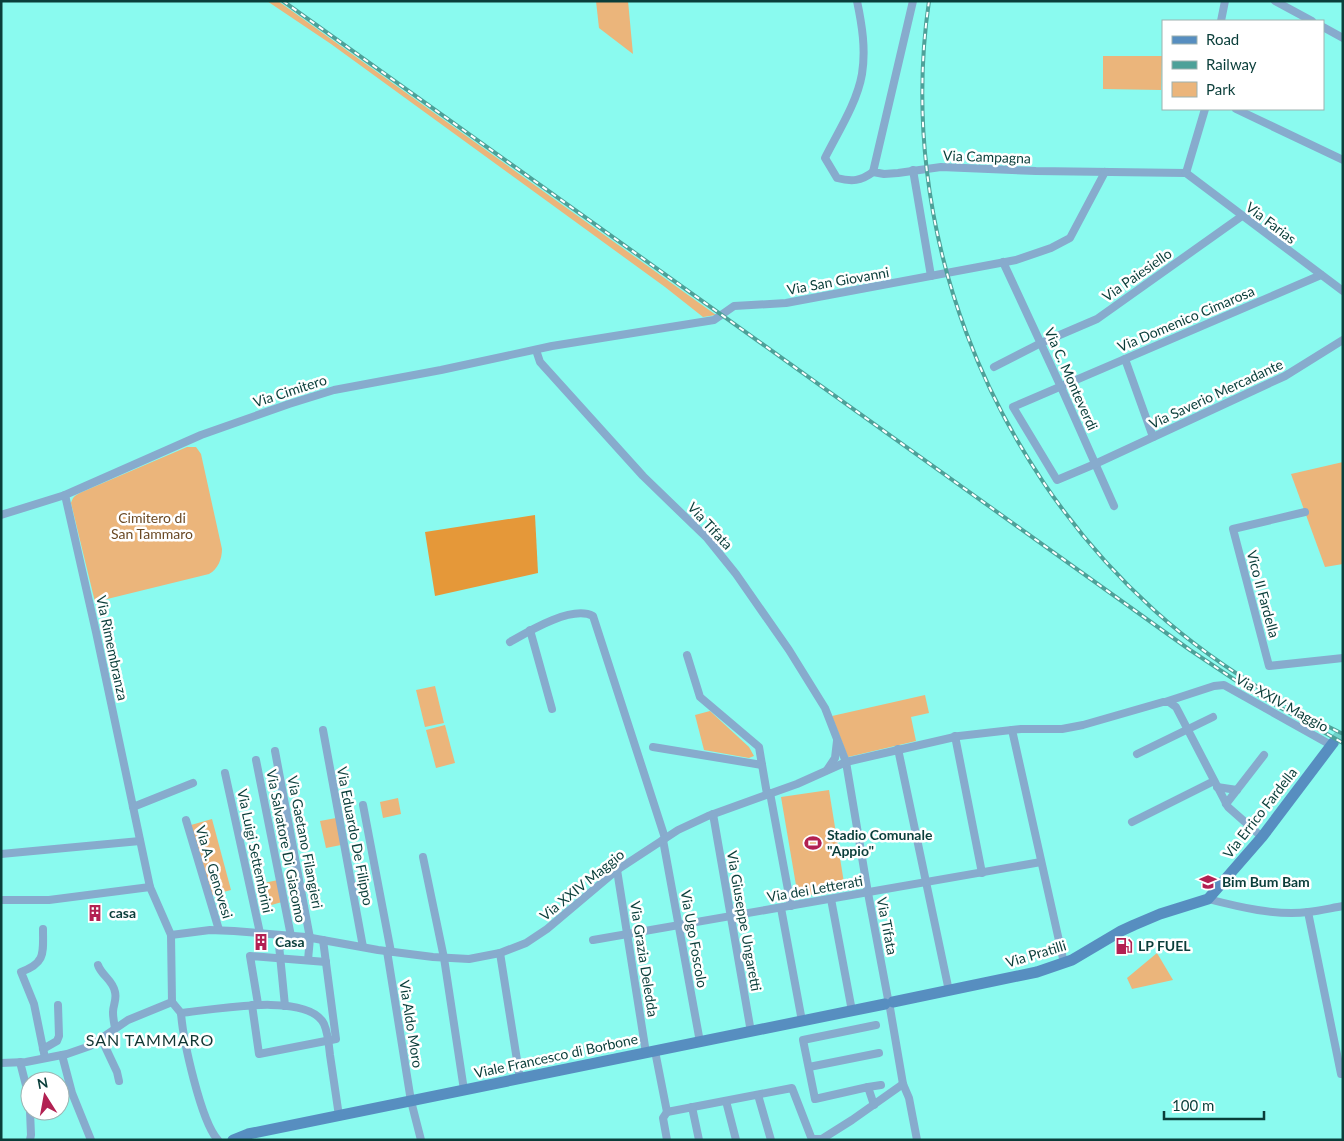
<svg xmlns="http://www.w3.org/2000/svg" width="1344" height="1141" font-family="Lato,sans-serif">
	<style>
		.green { fill: #ebb57b }
		.forest { fill: #e59839 }
		.lines { fill: none; stroke-linecap: round; stroke-linejoin: round }
		.secondary-tunnel { stroke: #70d4cb; stroke-width: 11; stroke-dasharray: 11 5.5; stroke-linecap: butt }
		.street { stroke: #87abcd; stroke-width: 8 }
		.secondary { stroke: #578ec0; stroke-width: 11 }
		.rail-casing { stroke: #4da199; stroke-width: 4 }
		.rail { stroke: #fff; stroke-width: 2; stroke-dasharray: 5.5; stroke-linecap: butt }
		.labels { text-anchor: middle; stroke-width: 5; stroke-linejoin: round; paint-order: stroke }
		.street-label { font-size: 14px; fill: #0a3e3a; stroke: #fff }
		.park-label { font-size: 14px; fill: #6a4924; stroke: #fff }
		.poi-label { font-size: 14px; font-weight: bold; fill: #0a3e3a; stroke: #fff; text-anchor: start }
		.quarter-label { font-size: 16px; letter-spacing: 1px; fill: #123633; stroke: #fff }
	</style>
	<rect width="100%" height="100%" fill="#8afaef"/>
	<g class="green">
		<path d="M267,1h11l438,314 -13,2 -38,-30 -334,-243z"/>
		<path d="M596,1h32l5,53 -34,-26z"/>
		<path d="M1103,56h59l-1,34 -58,-1z"/>
		<path d="M187,447h9l5,7 21,95c0,10 -4,20 -13,25l-114,28 -24,-99c2,-7 5,-8 11,-11z"/>
		<path d="M1343,462v102l-18,3 -34,-93z"/>
		<path d="M435,686l9,37 -19,4 -9,-37z"/>
		<path d="M925,695l4,18 -18,4 5,24 -68,16 -16,-41z"/>
		<path d="M710,711l39,36 5,9 -5,2 -45,-8 -9,-35z"/>
		<path d="M445,725l10,38 -19,5 -10,-38z"/>
		<path d="M829,790l16,99 -47,8 -17,-100z"/>
		<path d="M398,798l3,16 -18,4 -3,-16z"/>
		<path d="M336,818l5,27 -15,3 -6,-27z"/>
		<path d="M212,819l19,71 -19,5 -21,-70z"/>
		<path d="M278,880l4,22 -14,4 -4,-23z"/>
		<path d="M1157,953l16,27 -41,9 -5,-11z"/>
	</g>
	<path class="forest" d="M535,515l3,58 -103,23 -10,-64z"/>
	<g class="lines">
		<path class="secondary-tunnel" d="M1333,743l10,-12"/>
		<g class="street">
			<path d="M857,1c5,24 9,48 5,73 -5,29 -24,58 -37,84l12,20c15,4 24,3 36,-6"/>
			<path d="M913,1l-40,171 11,2 14,-1 43,-6 95,4 150,2"/>
			<path d="M1275,1l37,20"/>
			<path d="M1221,21l4,-20"/>
			<path d="M1323,27l20,11"/>
			<path d="M1236,109l107,51"/>
			<path d="M913,170l18,106"/>
			<path d="M1186,173l157,118"/>
			<path d="M1186,173l19,-64"/>
			<path d="M1003,262l58,125 53,119"/>
			<path d="M1321,275l-308,132 44,73 38,-16 190,-88 58,-36"/>
			<path d="M536,350l4,12 103,114 64,62 29,36 53,76 36,58 21,54 22,131 20,106"/>
			<path d="M1125,359l28,78"/>
			<path d="M994,367l47,-24 56,-24 145,-103"/>
			<path d="M65,495l31,137 54,255 21,48 1,67 9,11"/>
			<path d="M1305,512l-72,17 36,137 74,-8"/>
			<path d="M1,515l64,-20 136,-60 88,-31 45,-14 107,-20 111,-24 162,-26 20,-14 52,-3 230,-43 35,-12 19,-10 35,-66"/>
			<path d="M530,630l22,79"/>
			<path d="M510,642c19,-11 62,-37 83,-26l72,222"/>
			<path d="M687,655l13,42 59,50 8,47"/>
			<path d="M1165,702l49,-16 10,-1 107,60"/>
			<path d="M323,730l40,217"/>
			<path d="M1012,730l52,233"/>
			<path d="M955,736l27,137"/>
			<path d="M653,747l109,18"/>
			<path d="M898,749l51,242"/>
			<path d="M275,751l35,187 -2,22"/>
			<path d="M1137,754l76,-37"/>
			<path d="M256,760l35,176"/>
			<path d="M827,770l8,-12 2,-17"/>
			<path d="M225,773l35,160"/>
			<path d="M1217,787l20,3"/>
			<path d="M770,793l21,113"/>
			<path d="M1226,804l38,-49"/>
			<path d="M363,805l28,147"/>
			<path d="M133,807l60,-24"/>
			<path d="M713,814l38,218"/>
			<path d="M186,820l33,110"/>
			<path d="M1132,822l82,-41"/>
			<path d="M663,840l37,202"/>
			<path d="M1,854l139,-13"/>
			<path d="M423,857l21,101 20,132"/>
			<path d="M617,870l29,183"/>
			<path d="M831,899l21,112"/>
			<path d="M1208,899c31,8 68,17 100,13 12,-1 23,-4 35,-6"/>
			<path d="M1,900h48l101,-13"/>
			<path d="M781,908l21,113"/>
			<path d="M1308,912l33,162"/>
			<path d="M43,929c0,24 3,34 -22,43l13,32 11,54"/>
			<path d="M171,935l39,-5 24,1 72,6 72,13 55,7 36,2 31,-6 26,-10 21,-14 70,-59 61,-40 30,-14 89,-32 49,-22 113,-26 62,-7h41l21,-4 80,-23h6l7,5 52,100 34,30"/>
			<path d="M278,935l7,71"/>
			<path d="M593,940l448,-78"/>
			<path d="M387,951l24,150 10,39"/>
			<path d="M500,953l20,126"/>
			<path d="M98,965c3,10 15,15 17,27 2,8 -2,13 -2,20 0,5 1,11 2,16"/>
			<path d="M258,1004l-8,-48 76,6"/>
			<path d="M252,1005l7,49 77,-15 -13,-99"/>
			<path d="M890,1008l13,76 6,14 8,42"/>
			<path d="M181,1013c30,-3 127,-22 143,11 4,9 5,21 6,31 3,20 6,40 9,61"/>
			<path d="M181,1013c2,27 20,109 37,127"/>
			<path d="M101,1038l16,34 2,9"/>
			<path d="M43,1049l14,-8 2,-5 -1,-31"/>
			<path d="M655,1051l12,61 125,-24 19,49 2,2h9l30,-19 51,-36"/>
			<path d="M62,1055l10,38 19,47"/>
			<path d="M20,1062l10,39"/>
			<path d="M1,1063l25,-1 41,-8 23,-8 38,-26 44,-18"/>
			<path d="M809,1067l70,-14"/>
			<path d="M868,1087l13,-2"/>
			<path d="M758,1095l13,45"/>
			<path d="M726,1101l10,39"/>
			<path d="M874,1105l-6,-18 -53,12 -12,-59 73,-15"/>
			<path d="M692,1107l7,33"/>
			<path d="M30,1140l1,-5 -1,-24"/>
			<path d="M667,1140l-4,-22 4,-6"/>
		</g>
		<g class="secondary">
			<path d="M893,1002l144,-30 35,-12 49,-29 13,-6 26,-11 48,-15 54,-62 71,-94"/>
			<path d="M233,1140l15,-6 637,-130"/>
		</g>
		<g class="rail-casing">
			<g id="rail">
				<path d="M283,1l907,649 63,42 90,51"/>
				<path d="M929,1c-33,225 58,458 225,609 55,50 122,91 189,124"/>
			</g>
		</g>
		<use href="#rail" class="rail"/>
	</g>
	<defs>
		<g id="stadium-bare" transform="scale(1.35)"><path d="M0-5a6.5 5 0 1 0 0 10a6.5 5 0 1 0 0-10ZM-3.5-1.8h7v3.6h-7Z" fill="#b22152" stroke="#fff" stroke-width="2.5" paint-order="stroke"/></g>
		<g id="school-bare" transform="scale(1.35)"><path d="M0-5L7-2L0 1L-7-2ZM-4 1L0 2.5L4 1V4Q0 6-4 4Z" fill="#b22152" stroke="#fff" stroke-width="2.5" paint-order="stroke"/></g>
		<g id="building-bare" transform="scale(1.35)"><path d="M-4-6H4V6H1V3H-1V6H-4ZM-2.5-4.3h1.7v1.8h-1.7ZM.8-4.3h1.7v1.8H.8ZM-2.5-1h1.7V.8h-1.7ZM.8-1h1.7V.8H.8Z" fill="#b22152" stroke="#fff" stroke-width="2.5" paint-order="stroke"/></g>
		<g id="fuel-bare" transform="scale(1.35)"><path d="M-5.5-6h7V0h2V4h1.3V-2.5L3-4.5l.8-.8L6-3V5H2.5V1h-1V6h-7ZM-4.2-4.7v3.2H.2V-4.7Z" fill="#b22152" stroke="#fff" stroke-width="2.5" paint-order="stroke"/></g>
	</defs>
	<g fill-rule="evenodd">
		<use href="#stadium-bare" x="813" y="843"/>
		<use href="#school-bare" x="1208" y="882"/>
		<use href="#building-bare" x="95" y="913"/>
		<use href="#building-bare" x="261" y="942"/>
		<use href="#fuel-bare" x="1124" y="946"/>
	</g>
	<g class="labels">
		<g class="street-label">
			<text transform="translate(987 157) rotate(2)" y="5">Via Campagna</text>
			<text transform="translate(1271 223) rotate(37)" y="5">Via Farias</text>
			<text transform="translate(1137 275) rotate(-35)" y="5">Via Paiesiello</text>
			<text transform="translate(838 281) rotate(-10)" y="5">Via San Giovanni</text>
			<text transform="translate(1186 319) rotate(-23)" y="5">Via Domenico Cimarosa</text>
			<text transform="translate(1071 379) rotate(66)" y="5">Via C. Monteverdi</text>
			<text transform="translate(290 391) rotate(-18)" y="5">Via Cimitero</text>
			<text transform="translate(1216 394) rotate(-25)" y="5">Via Saverio Mercadante</text>
			<text transform="translate(710 526) rotate(47)" y="5">Via Tifata</text>
			<text transform="translate(1263 594) rotate(75)" y="5">Vico II Fardella</text>
			<text transform="translate(112 648) rotate(78)" y="5">Via Rimembranza</text>
			<text transform="translate(1282 703) rotate(29)" y="5">Via XXIV Maggio</text>
			<text transform="translate(1260 813) rotate(-52)" y="5">Via Errico Fardella</text>
			<text transform="translate(355 836) rotate(79)" y="5">Via Eduardo De Filippo</text>
			<text transform="translate(305 842) rotate(79)" y="5">Via Gaetano Filangieri</text>
			<text transform="translate(286 846) rotate(79)" y="5">Via Salvatore Di Giacomo</text>
			<text transform="translate(255 851) rotate(78)" y="5">Via Luigi Settembrini</text>
			<text transform="translate(214 872) rotate(73)" y="5">Via A. Genovesi</text>
			<text transform="translate(582 885) rotate(-39)" y="5">Via XXIV Maggio</text>
			<text transform="translate(815 889) rotate(-10)" y="5">Via dei Letterati</text>
			<text transform="translate(744 921) rotate(80)" y="5">Via Giuseppe Ungaretti</text>
			<text transform="translate(887 926) rotate(79)" y="5">Via Tifata</text>
			<text transform="translate(694 939) rotate(80)" y="5">Via Ugo Foscolo</text>
			<text transform="translate(1036 954) rotate(-17)" y="5">Via Pratilli</text>
			<text transform="translate(644 959) rotate(81)" y="5">Via Grazia Deledda</text>
			<text transform="translate(411 1024) rotate(81)" y="5">Via Aldo Moro</text>
			<text transform="translate(556 1056) rotate(-12)" y="5">Viale Francesco di Borbone</text>
		</g>
		<g class="park-label">
			<text x="152" y="523">Cimitero di<tspan x="152" dy="16">San Tammaro</tspan></text>
		</g>
		<g class="poi-label">
			<text x="827" y="840">Stadio Comunale<tspan x="827" dy="16">"Appio"</tspan></text>
			<text x="1222" y="887">Bim Bum Bam</text>
			<text x="109" y="918">casa</text>
			<text x="275" y="947">Casa</text>
			<text x="1138" y="951">LP FUEL</text>
		</g>
		<g class="quarter-label">
			<text x="150" y="1046">SAN TAMMARO</text>
		</g>
	</g>
	<rect width="1344" height="1141" fill="none" stroke="#0a3e3a" stroke-width="5"/>
	<rect x="1162" y="20" width="162" height="90" fill="#ffffff" stroke="#9db2b0"/>
	<rect x="1172" y="36" width="25" height="8" fill="#578ec0" stroke="#9db2b0"/>
	<text x="1206" y="45" font-size="15" fill="#0a3e3a">Road</text>
	<rect x="1172" y="61" width="25" height="8" fill="#4da199" stroke="#9db2b0"/>
	<text x="1206" y="70" font-size="15" fill="#0a3e3a">Railway</text>
	<rect x="1172" y="82" width="25" height="15" fill="#ebb57b" stroke="#9db2b0"/>
	<text x="1206" y="95" font-size="15" fill="#0a3e3a">Park</text>
	<g transform="translate(45 1096) rotate(349)"><circle r="24" fill="#ffffff" stroke="#9db2b0"/>
	<path d="M0-4L9 19L0 12L-9 19Z" fill="#b22152"/>
	<text y="-8" font-size="14" font-weight="bold" text-anchor="middle" fill="#0a3e3a">N</text>
	</g>
	<path d="M1164 1111v8h100v-8" fill="none" stroke="#0a3e3a" stroke-width="2.5"/>
	<text x="1172" y="1111" font-size="15" fill="#0a3e3a" stroke="#ffffff" stroke-width="4" paint-order="stroke">100 m</text>
</svg>
